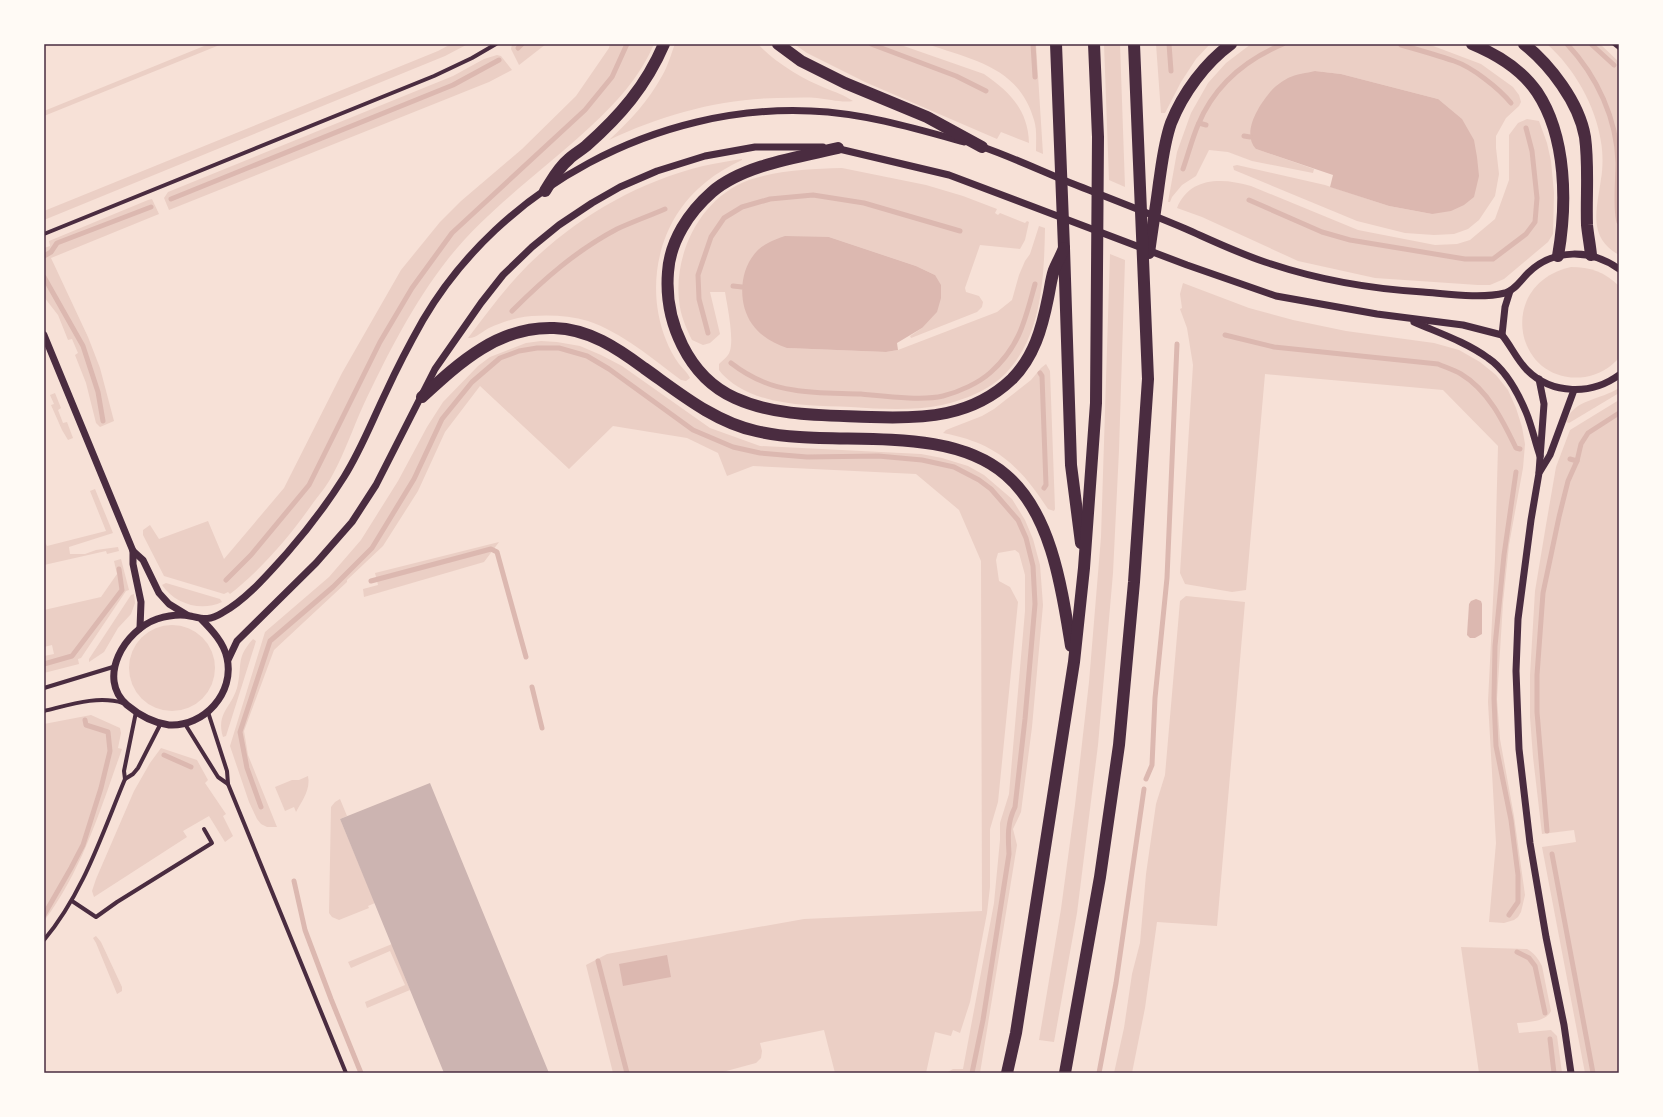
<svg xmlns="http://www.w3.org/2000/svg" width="1663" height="1117" font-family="Cabin,sans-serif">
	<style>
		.green { fill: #ebcfc5 }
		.water { fill: #dcb8b0 }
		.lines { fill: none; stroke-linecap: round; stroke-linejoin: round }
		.stream { stroke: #dcb8b0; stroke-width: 5 }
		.building { fill: #ccb4b1 }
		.minor { stroke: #4a2c40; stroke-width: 4 }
		.tertiary { stroke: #4a2c40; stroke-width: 7 }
		.motorway { stroke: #4a2c40; stroke-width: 12 }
		.neatline { fill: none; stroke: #4a2c40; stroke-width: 1.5 }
	</style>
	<rect width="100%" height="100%" fill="#f7e1d7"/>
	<g class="green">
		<path d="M209,44h13l-178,72v-5z"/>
		<path d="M451,44h17l-23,12 -401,164v-9l394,-160z"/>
		<path d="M512,44h34l-27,21 -8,-16z"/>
		<path d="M610,44h44c-14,33 -38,59 -64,83 -47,44 -102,81 -142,132 -34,43 -62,98 -85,147 -10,22 -18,46 -30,68 -5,10 -13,20 -20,29 -23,33 -51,66 -83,91l-2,-2 -4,2 -60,-18 -21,-41v-5l7,-5 9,14 49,-18 16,38 60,-71 58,-115 59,-103 39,-48 21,-21 61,-52 54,-53 33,-48z"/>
		<path d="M675,44h83c16,18 45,35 67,44 10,4 19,7 28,13 -11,2 -25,-2 -36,-3 -13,-1 -27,0 -40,0 -58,1 -115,17 -168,42 21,-19 40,-40 53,-64 6,-10 9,-22 13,-32z"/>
		<path d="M794,44h104l86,30c26,18 44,36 45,69l-28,-11 -4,7 -132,-57 -58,-29z"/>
		<path d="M927,44h109l7,110 -7,-3c0,-10 1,-22 -2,-31 -15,-53 -61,-60 -107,-76z"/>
		<path d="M1104,44h16l5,143 -16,-7z"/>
		<path d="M1156,44h54l-14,15 -15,23 -16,31h-4z"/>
		<path d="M1251,44h177l53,20 32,23 6,8 2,7 -2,4 -13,12 -10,18v12l3,26 -4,22 -16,24 -11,9 -14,5 -20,1 -29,-2 -48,-12 -123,-51 -1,-4 4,-1 88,20 64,21 43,8 6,-115 -97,-25 -26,-3 -59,78 58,20 -1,4 -61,-12 -24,-9 -19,-2 -13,26 -14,9 -10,12 -2,5h-2l9,-50 14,-39 17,-30 18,-20z"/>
		<path d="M1547,44h53l19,18v193c-32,-18 -22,-46 -18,-76 2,-11 2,-26 0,-37 -5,-36 -27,-74 -54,-98z"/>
		<path d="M497,55l4,1 11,14 -23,12 -320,128 -5,-12 4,-6 285,-116 31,-17z"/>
		<path d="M1527,119l12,2 8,22 4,18 3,32 -1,41 -5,8 -44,37 -14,6h-12l-103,-7 -77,-17 -96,-44 -25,-9c13,-32 46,-30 74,-22l107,44 77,15 22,-1 13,-4 25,-21 14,-39v-45l9,-12z"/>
		<path d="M742,159v1c-13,6 -25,13 -36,22 -47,37 -62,103 -40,158 3,8 8,17 13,24 4,5 9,9 11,14l-4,3 -5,-1c-28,-21 -60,-48 -93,-59 -21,-6 -48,-7 -70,-3 -9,2 -20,6 -29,10 -6,3 -14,11 -21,10 19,-25 38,-51 60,-73 48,-47 109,-83 175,-99 13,-3 26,-5 39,-7z"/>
		<path d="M842,168l84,17 37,11 34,13 -2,4 3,2 2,-2 25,10 2,-2 2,1 -4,18 -5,9 -40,-4 -15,43 1,4 13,4 4,6 -1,5 -5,5 -66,26 -1,-2 12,-8 13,-53 -19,-9 -87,-29 -42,111 99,4 12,-2 99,-38 15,-12 7,-25 6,-14 5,-7 9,-28 6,2c-1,50 -3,107 -39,145 -16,17 -42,27 -64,32 -30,6 -61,4 -91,2 -33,-1 -70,-1 -101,-14 -11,-5 -24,-13 -31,-23v-6c3,-3 7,-6 9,-9 8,-10 -1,-50 -3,-63h-15l10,42 -10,9 -7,2 -11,-5c-6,-12 -12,-26 -13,-40 -5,-49 23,-103 70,-120 30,-10 61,-11 93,-12z"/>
		<path d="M152,199l7,15 -108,44 37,79 12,31 14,53 -14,6 -4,-4 -10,-40 -11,-28 3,-2 -6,-14 -4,1 -10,-25 -14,-18v-49l6,-2 -1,-5 99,-41z"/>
		<path d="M1110,254l15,6 -6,190 -6,123 -15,172 -21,168 -23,129 -15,-2 22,-131 14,-104 14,-123 12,-145z"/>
		<path d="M1571,267c19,0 34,5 48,19v72c-9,10 -21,17 -34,19 -71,9 -90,-93 -14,-110z"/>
		<path d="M1183,283l66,25 44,12 53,11 88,12 25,7 21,12 16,13 12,15 8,18 6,19 3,17 -2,24 -14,77 -6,58 -6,96 3,40 14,77 11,79 -4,17 -3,5 -4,3 -10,3 -15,-1 7,-79 -8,-141 7,-143 3,-113 -55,-56 -178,-16 -19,216 -14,2 -47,-8 -5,-11 13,-208 -6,-37 -7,-19 2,-1 -2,-14z"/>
		<path d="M541,341l16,1 23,4 21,9 21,11 88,62 50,18 161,8 21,4 26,8 16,9 28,24 13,21 8,19 7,26 3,40 -11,122 -11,85 -8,17 4,16 -37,228h-34l7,-4h10l31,-166 6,-63v-17l9,-29 16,-183v-36l-6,-22 -4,-3 -17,3 -2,7 3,21 11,6 8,15 -20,200 -8,27v58l-3,26 -17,89 -10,31 -7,-3 -2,6 -16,-4 -9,41h-91l-11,-43 -64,13 2,8 -1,7 -5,5 -37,10h-106l-27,-108 21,-11 197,-35 178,-8 -1,-350 -22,-51 -43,-36 -163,-8 -26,10 -9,-23 -31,-15 -74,-12 -44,43 -89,-83 -35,46 -27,59 -35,55 -36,34v2l-73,68 -30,81 4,24 29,72h-10l-6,-3 -4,-5 -8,-17 -19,-56 35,-114 64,-55 32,-37 37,-59 29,-54 16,-25 35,-36 12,-9 36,-14z"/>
		<path d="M1046,364l4,7 5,138 -1,2 -6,-2c-29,-44 -52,-66 -105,-76l3,-3 36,-14 12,-7 37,-29 10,-12z"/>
		<path d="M1619,388v5l-50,30 -3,-1c7,-23 35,-22 53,-34z"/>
		<path d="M55,393l6,15 -3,2 5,13 4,-1 6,16 -5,2 -6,-10 -11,-25 3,-1 -4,-9z"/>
		<path d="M1619,400v673h-34l-43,-226 34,-5 -2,-12 -32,4 -9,-77 -3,-40v-42l5,-84 11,-66 10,-58 14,-37z"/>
		<path d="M95,489l18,44 -44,14 1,7h15l11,-4 22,-3 1,4 -12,3 -1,-3 -62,14v-25l3,6 59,-15 -16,-40z"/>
		<path d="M499,542l-15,20 -120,35 -1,-8 15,-4 -3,-12z"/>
		<path d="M121,559l8,31 -3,1 -45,67 -3,1 1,5 -35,9v-17l10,-2 -2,-9 -8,2v-37l57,-13 16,-23 -3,-13z"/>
		<path d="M166,583l54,16 2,3c-21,10 -47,2 -60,-17z"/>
		<path d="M134,594l1,9 -4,11 -13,14 -14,24 -15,10v-3l42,-64z"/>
		<path d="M1186,596l59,6 -28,324 -60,-4 -12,86 -13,65h-18l10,-45 8,-54 8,-31 6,-69 10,-70 9,-29 15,-174z"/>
		<circle cx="172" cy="668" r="43"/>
		<path d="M253,639l3,2 -30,95 -3,1c-7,-24 8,-29 14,-49 6,-23 -2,-29 16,-49z"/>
		<path d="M91,715l29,13 1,5 -3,15 4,1c-21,59 -40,122 -78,172v-197z"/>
		<path d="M161,748l36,12 11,20 -3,3 21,31 -3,2 10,20 -8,6 -16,-26 -26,15 4,6 -93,60 -2,-6 4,-12 38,-88 16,-28z"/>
		<path d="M308,776c3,13 -6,25 -12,36l-2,-5 -9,4 -10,-24 17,-7h7z"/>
		<path d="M340,799l7,17 -7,3 35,84 -7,3 1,2 -30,12 -7,-3 -3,-4 2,-106 4,-5z"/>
		<path d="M96,936l5,6 21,45v4l-5,3 -21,-51 -3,-5z"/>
		<path d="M392,944l18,46 -43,18 -2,-6 40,-17 -15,-34 -39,17 -3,-6z"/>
		<path d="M1461,947l66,2c7,4 11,9 15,17l9,45c-5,11 -23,11 -34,12l2,10 32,-3 6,6 5,37h-83z"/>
	</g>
	<g class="water">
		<path d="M1315,71l26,3 97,25 24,20 12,21 3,17 2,19 -5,21 -10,8 -13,6 -19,3 -43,-8 -59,-19 3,-12 -77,-26c-15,-16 3,-44 15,-58 4,-5 12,-10 17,-13 8,-4 19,-5 27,-7z"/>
		<path d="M785,236l44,1 87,29 19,9 6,10v13l-4,14 -15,16 -25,15 1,7 -12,2 -99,-4c-13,-5 -26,-11 -35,-24 -17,-24 -12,-67 16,-81 5,-3 11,-5 17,-7z"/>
		<path d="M1476,599l5,2 1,3v30l-7,4h-5l-3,-3 2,-31 2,-3z"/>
		<path d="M667,955l4,22 -48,9 -4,-22z"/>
	</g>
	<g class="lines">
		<g class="stream">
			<path d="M871,44l85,32 30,15"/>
			<path d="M1033,44l2,33"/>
			<path d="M1169,44l2,27"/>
			<path d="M1567,44c30,32 50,75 51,119 0,15 -3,46 1,59"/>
			<path d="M1591,44l23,21"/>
			<path d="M1401,45c18,5 36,10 53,16 18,6 45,27 57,42"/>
			<path d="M518,48l4,-4"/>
			<path d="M1199,123l7,2"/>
			<path d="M1244,136l6,1"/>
			<path d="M1183,169c5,-14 9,-30 15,-44 16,-39 47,-65 85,-81"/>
			<path d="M171,199l282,-114 46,-25"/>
			<path d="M1249,200l73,32 28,8 115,19h28l33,-25 9,-12 2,-24 -5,-47 -6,-23"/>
			<path d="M44,256l7,-4 6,-9 94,-36"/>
			<path d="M44,277l39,69 15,46 5,29"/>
			<path d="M733,286l9,1"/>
			<path d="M512,311c32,-32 65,-61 105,-82 15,-7 32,-13 48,-20"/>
			<path d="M708,333l-9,-34 -1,-24 13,-38 13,-19 18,-11 28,-8 43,-4 51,8 96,28"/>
			<path d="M1225,335l49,12 164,17c7,3 16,6 23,10 27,16 42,47 55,74l4,1"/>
			<path d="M731,363c18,14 40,24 63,27 22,4 45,3 67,4 22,2 61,7 82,2 16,-4 36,-13 48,-24 29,-26 34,-52 44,-88"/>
			<path d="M1040,373l2,3 4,109 -2,3"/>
			<path d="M1570,459l7,2"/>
			<path d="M226,580l25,-25 58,-70 71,-143 32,-54 40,-55 133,-123 27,-33 15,-33"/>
			<path d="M371,581l120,-32 6,3 29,105"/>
			<path d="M44,664l28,-8 50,-66 -3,-21"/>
			<path d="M532,687l10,41"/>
			<path d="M164,755l27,12"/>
			<path d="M1146,779l6,-14 3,-67 12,-120 10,-234"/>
			<path d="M261,807l-14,-39 -7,-36 30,-91 63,-54 39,-39 42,-69 28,-60 30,-37 28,-24 19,-7 18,-3h22l28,8 22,13 84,61 40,17 27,6 47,4 71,-1 44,4 32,7 25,13 12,9 27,31 8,18 7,28 2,38 -10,115 -10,88c-8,16 -7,30 -6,47l-26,166 -11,53"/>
			<path d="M1547,831l-10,-119v-37l6,-82 16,-76 9,-36 9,-20 4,-17 7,-11 31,-20"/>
			<path d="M1552,854l41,219"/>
			<path d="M294,881l11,49 26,69 30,74"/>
			<path d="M44,915l27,-47 12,-23 18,-57 9,-37 -2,-19 -22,-7 -1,-5"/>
			<path d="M1509,915l9,-13v-27l-7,-55 -15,-74 -2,-47 1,-53 9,-91 12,-83"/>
			<path d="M1517,952l12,6 6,8 10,47"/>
			<path d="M598,961l29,112"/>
			<path d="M1550,1039l4,34"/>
			<path d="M1099,1073l17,-90 28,-194"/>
		</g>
	</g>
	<path class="building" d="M430,783l45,110 74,180h-105l-104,-254z"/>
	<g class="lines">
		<g class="minor">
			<path d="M1614,44l5,4"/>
			<path d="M44,234l390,-158 38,-18 24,-14"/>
			<path d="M44,688l69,-21"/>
			<path d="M44,711c25,-6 54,-16 79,-8"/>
			<path d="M208,712l19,59 1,13 118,289"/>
			<path d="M185,724l33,53 10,7"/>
			<path d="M125,779l8,-5 5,-6 23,-45"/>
			<path d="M72,901l24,16 21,-15 95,-59 -8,-14"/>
			<path d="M44,940c39,-46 58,-106 81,-161l-1,-8 12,-59"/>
		</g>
		<g class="tertiary">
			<path d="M980,146c29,10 57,23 86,35 40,16 80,31 120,48 27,12 52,24 79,33 50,17 105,27 158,30 25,2 58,7 82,1 10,-3 16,-13 23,-20 26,-25 63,-24 91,-4"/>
			<path d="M835,148l114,27 238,90 89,31 101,18 86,11 39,10c9,11 15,25 25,35 25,25 65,25 92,5"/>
			<path d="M1414,322c25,11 52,20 74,36 18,12 30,35 38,54 6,14 9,30 14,44"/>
			<path d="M44,335l89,216 10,9 16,33 10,11 18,11"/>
			<path d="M1502,335l3,-28 5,-16"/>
			<path d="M1539,379l5,25 -5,68"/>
			<path d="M133,551v13l8,38 -1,26"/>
			<path d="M201,619c11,11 23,24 26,39 8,35 -23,69 -58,67 -16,-2 -30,-10 -42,-20 -31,-27 -2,-75 30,-86 10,-3 23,-5 33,-3 14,3 19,5 32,-3 25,-14 46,-39 65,-60 21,-24 40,-49 57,-76 17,-27 28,-56 42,-85 11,-24 24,-49 37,-72 78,-133 235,-216 388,-209 52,2 103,17 153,31"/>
			<path d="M228,660l9,-19 79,-78 36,-41 24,-37 59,-116 46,-66 22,-28 29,-28 27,-22 33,-22 28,-16 37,-16 48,-15 50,-9h68"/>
			<path d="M1571,1073l-7,-48 -18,-88 -16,-94 -11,-94 -3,-78 2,-52 13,-99 8,-47 11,-18 24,-65"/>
		</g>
		<g class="motorway">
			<path d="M778,44l23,17 44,22 82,34 55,30"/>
			<path d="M1056,44l8,204 7,217 10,78"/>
			<path d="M1472,44c24,10 50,26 65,48 30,45 30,113 21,164"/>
			<path d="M1524,44c26,21 55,58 61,93 4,29 1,59 2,88 1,10 3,20 4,30"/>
			<path d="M838,148c-39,9 -95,17 -126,44 -23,20 -42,49 -44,80 -4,49 20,105 67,126 42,19 90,17 136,19 53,2 101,0 141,-38 22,-22 30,-51 36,-81 2,-9 3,-19 6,-28 3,-7 7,-14 10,-22"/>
			<path d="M545,191c7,-11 13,-23 24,-32 5,-5 11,-8 17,-13 34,-30 60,-60 78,-102"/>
			<path d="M1149,253c3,-23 7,-46 10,-70 3,-20 5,-40 12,-60 12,-30 34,-60 60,-79"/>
			<path d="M422,397c38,-35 77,-71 132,-69 35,1 63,20 90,40 34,24 70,54 112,63 75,18 188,-10 250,44 46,39 56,115 65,171"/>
			<path d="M1007,1073l9,-40 58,-371 10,-94 12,-165 2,-266 -4,-93"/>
			<path d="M1065,1073l35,-196 19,-132 15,-163 14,-203 -14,-335"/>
		</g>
	</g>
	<rect width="1663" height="1117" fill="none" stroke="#fffaf5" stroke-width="90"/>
	<rect x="45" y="45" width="1573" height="1027" class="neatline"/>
</svg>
